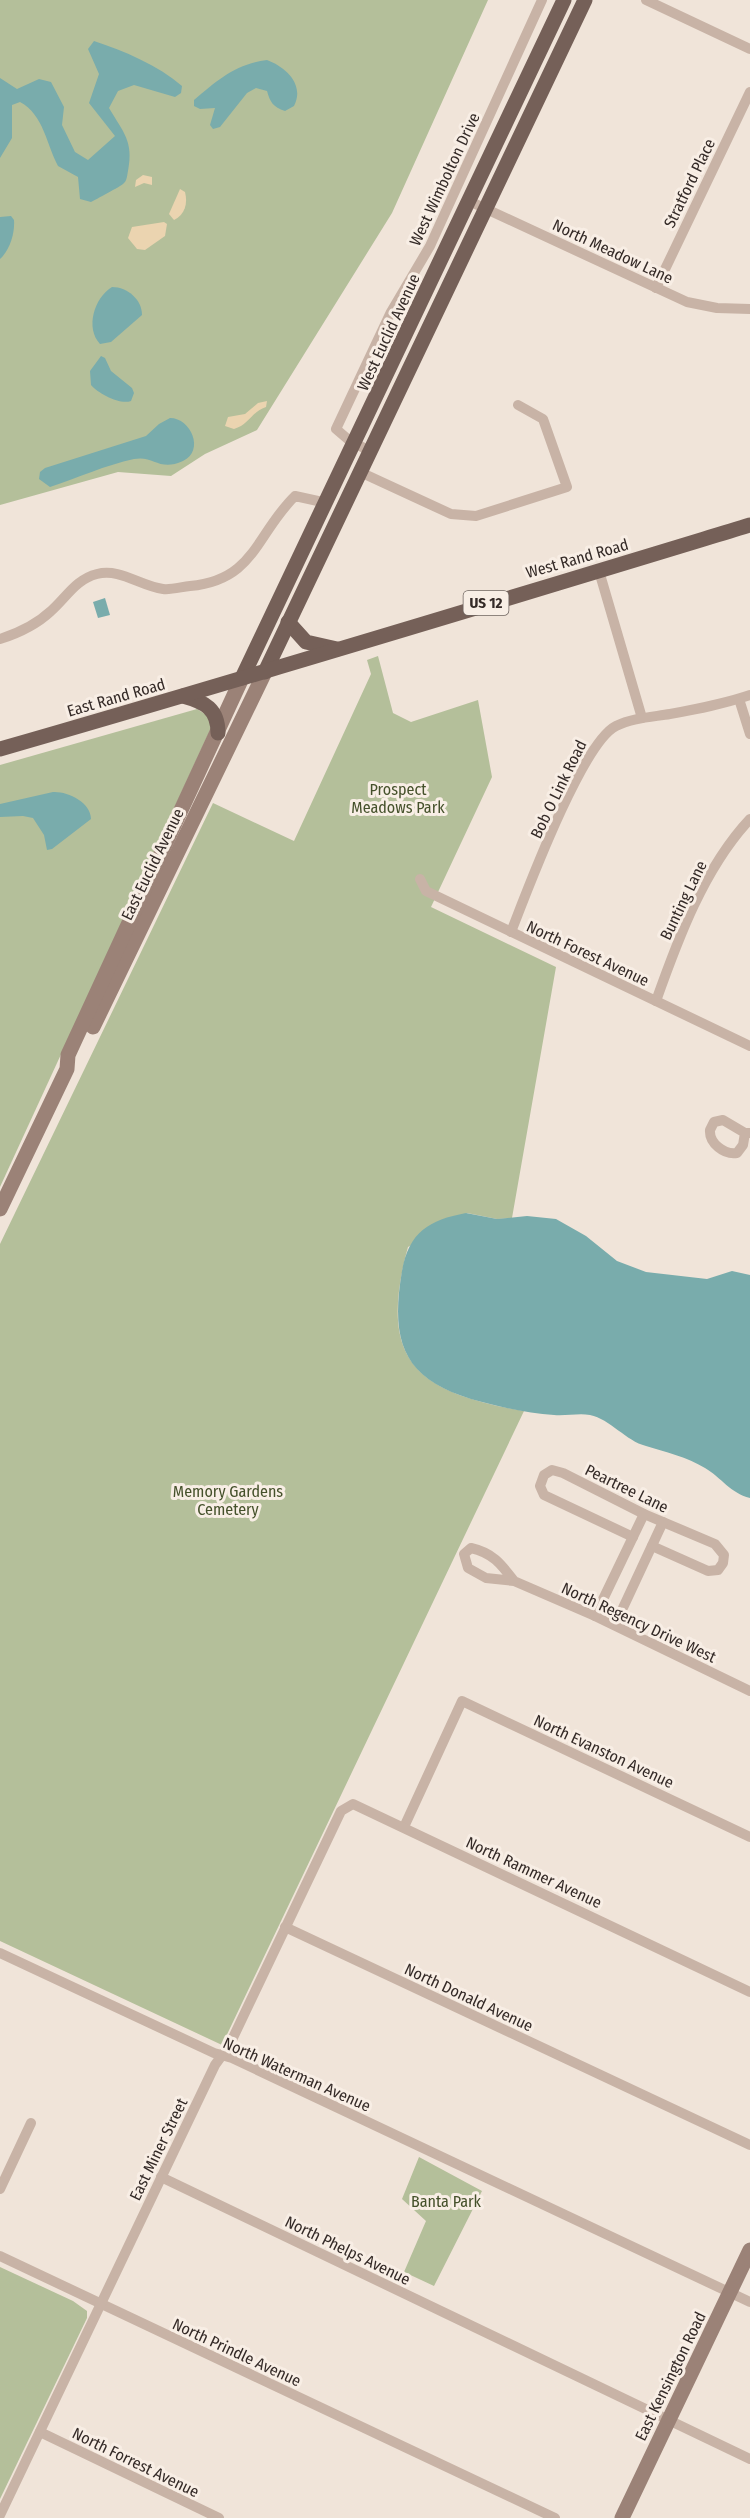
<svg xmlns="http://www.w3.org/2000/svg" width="750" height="2518" font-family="'Fira Sans Condensed',sans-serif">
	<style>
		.green { fill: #b4bf9a }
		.sand { fill: #ebd4b0 }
		.water { fill: #79acac }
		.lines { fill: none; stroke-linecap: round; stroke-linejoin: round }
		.street { stroke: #c8b3a6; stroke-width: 10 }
		.secondary { stroke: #9b8277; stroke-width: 15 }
		.primary { stroke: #756058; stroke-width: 15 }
		.labels { text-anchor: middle; stroke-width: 6; stroke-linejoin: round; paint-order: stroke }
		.shield { fill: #f8eee5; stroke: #6f6560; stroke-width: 1.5 }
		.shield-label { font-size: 15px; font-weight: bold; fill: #342a27 }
		.street-label { font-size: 16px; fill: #342a27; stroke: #f8eee5 }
		.park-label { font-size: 16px; fill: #45512b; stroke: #f8eee5 }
	</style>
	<rect width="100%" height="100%" fill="#f0e4d9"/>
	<g class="green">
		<path d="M0,0h488l-96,213 -135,217 -52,24 -34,22 -53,-4 -118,33z"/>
		<path d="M378,656l15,57 18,9 67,-22 14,77 -61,130 125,60 -44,251 -15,1 -30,-6 -59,34c-31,114 8,145 116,164l-302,634 -222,-104v-697l213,-441 81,38 77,-167 -4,-14z"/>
		<path d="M197,709l11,7 4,10 -212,461v-422z"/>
		<path d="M419,2157l63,34 -48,95 -30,-14 22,-51 -24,-22z"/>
		<path d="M0,2267l73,34 14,10v7l-87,181z"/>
	</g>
	<g class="sand">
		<path d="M143,175l9,2v8l-8,-2 -9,4 1,-7z"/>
		<path d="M180,189l5,3c3,11 0,23 -11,28l-5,-6z"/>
		<path d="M164,222l3,2 -2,12 -20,14 -8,-1 -9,-11 4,-11z"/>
		<path d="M267,401l-1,6c-15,5 -17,18 -32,22l-9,-3 3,-9 17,-3 13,-11z"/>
	</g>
	<g class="water">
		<path d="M94,41c30,10 64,24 88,45l-1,7 -6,4 -41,-12 -16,6 -9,17c14,24 25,33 19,63 -1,5 -1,10 -5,13 -2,2 -28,16 -32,18l-11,-3 -2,-22 -20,-11c-12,-22 -14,-51 -38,-64l-8,3v33l-12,20v-80l17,11 22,-10 12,3 13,25 -2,18 13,27 13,8 27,-24 -26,-33 10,-29 -11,-25z"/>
		<path d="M267,60c19,7 38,25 27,46l-9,5c-12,-4 -15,-9 -18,-20l-11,-3 -9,5 -27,34 -7,2 -3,-4 5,-17 -15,1 -6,-3v-6c24,-20 41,-36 73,-40z"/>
		<path d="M11,216l3,4c1,13 -4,30 -14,39v-42z"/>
		<path d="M112,287c16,0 30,13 30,28l-31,27 -11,2c-15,-16 -6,-46 12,-57z"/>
		<path d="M101,356l4,2 6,13 21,17 2,5 -3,8c-11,4 -32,-7 -40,-16l-1,-14z"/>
		<path d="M170,418c21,0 35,33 13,43 -24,11 -29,-6 -49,-2 -28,6 -57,19 -84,28l-11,-8 1,-7 5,-4 101,-32 13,-12z"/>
		<path d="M105,598l5,17 -12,3 -5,-16z"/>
		<path d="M53,792c14,-1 38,10 38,27l-39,30 -5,1 -3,-15 -11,-17 -10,-2 -23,1v-13z"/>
		<path d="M466,1213l31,6 30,-3 29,3 30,17 31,25 29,11 61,7 25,-8 18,4v223c-20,-5 -28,-20 -45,-30 -18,-11 -39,-16 -59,-22 -20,-5 -36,-27 -56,-31 -11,-2 -24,1 -36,0 -24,-1 -49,-7 -72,-13 -76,-20 -93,-55 -80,-131 7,-39 27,-51 64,-58z"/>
	</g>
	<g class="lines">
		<g class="street">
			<path d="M646,0l104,49"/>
			<path d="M469,201l218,101 30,6 33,1"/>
			<path d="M656,288l94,-196"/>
			<path d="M370,451l-20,-10 -14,-12 55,-117 39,-66 112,-246"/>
			<path d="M360,472l91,42 25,2 91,-29 -24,-68 -25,-14"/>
			<path d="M599,571l43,147"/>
			<path d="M0,639c19,-6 36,-14 51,-28 15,-13 25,-32 46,-37 23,-6 43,12 66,15 8,1 18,-2 27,-3 65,-6 66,-52 105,-90l32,7"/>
			<path d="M739,699l11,35"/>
			<path d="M420,879l6,12 324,155"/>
			<path d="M511,932c16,-41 71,-189 105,-206 16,-8 36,-9 54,-12 27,-5 54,-10 80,-19"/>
			<path d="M656,1001c22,-62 48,-133 94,-182"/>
			<path d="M745,1133l-2,12 -6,8c-13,2 -28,-10 -27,-23l4,-8 9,-2 22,13h5"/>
			<path d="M633,1537l-89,-42 -4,-9 4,-11 8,-5 11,3 81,41 71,30 9,11 -1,8 -5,7 -10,1 -56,-25"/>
			<path d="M514,1581c-13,-17 -21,-28 -43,-33l-7,6 4,14 18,10 28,3 81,35 155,75"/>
			<path d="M595,1616l49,-102"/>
			<path d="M615,1625l48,-103"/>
			<path d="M404,1827l58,-126 288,136"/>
			<path d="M285,1927l465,218"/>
			<path d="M0,1953l214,100 18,5 518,244"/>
			<path d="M161,2177l589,282"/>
			<path d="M0,2189l31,-66"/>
			<path d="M0,2256l555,262"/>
			<path d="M40,2432l179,86"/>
			<path d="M0,2515l215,-450 15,-21 111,-233 12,-7 397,188"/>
		</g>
		<g class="secondary">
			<path d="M93,1027l172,-355"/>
			<path d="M0,1209l67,-140 1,-14 174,-377"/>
			<path d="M622,2518l128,-268"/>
		</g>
		<g class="primary">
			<path d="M288,622l18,20 31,7"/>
			<path d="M265,672l320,-672"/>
			<path d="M242,678l322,-678"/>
			<path d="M183,696c22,6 35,13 35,37"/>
			<path d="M0,749c251,-72 500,-148 750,-224"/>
		</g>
	</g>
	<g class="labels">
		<rect class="shield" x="463.5" y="591" width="45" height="24" rx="4.5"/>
		<g class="shield-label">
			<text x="486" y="608">US 12</text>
		</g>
		<g class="street-label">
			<text transform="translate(444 179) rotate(-65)" y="6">West Wimbolton Drive</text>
			<text transform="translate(689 183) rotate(-64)" y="6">Stratford Place</text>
			<text transform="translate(613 251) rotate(25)" y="6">North Meadow Lane</text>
			<text transform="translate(388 332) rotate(-65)" y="6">West Euclid Avenue</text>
			<text transform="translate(577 558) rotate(-16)" y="6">West Rand Road</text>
			<text transform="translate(116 697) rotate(-16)" y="6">East Rand Road</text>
			<text transform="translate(558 789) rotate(-64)" y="6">Bob O Link Road</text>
			<text transform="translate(152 864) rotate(-64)" y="6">East Euclid Avenue</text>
			<text transform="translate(683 900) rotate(-64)" y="6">Bunting Lane</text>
			<text transform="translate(588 953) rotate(25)" y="6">North Forest Avenue</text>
			<text transform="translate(627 1488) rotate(26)" y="6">Peartree Lane</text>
			<text transform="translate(639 1622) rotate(25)" y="6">North Regency Drive West</text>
			<text transform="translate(604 1751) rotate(25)" y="6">North Evanston Avenue</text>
			<text transform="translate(534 1872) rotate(25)" y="6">North Rammer Avenue</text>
			<text transform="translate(469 1997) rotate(25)" y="6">North Donald Avenue</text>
			<text transform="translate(297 2074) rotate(24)" y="6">North Waterman Avenue</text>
			<text transform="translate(158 2149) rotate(-64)" y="6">East Miner Street</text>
			<text transform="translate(348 2250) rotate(26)" y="6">North Phelps Avenue</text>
			<text transform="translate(237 2352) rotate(25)" y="6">North Prindle Avenue</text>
			<text transform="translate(670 2376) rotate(-64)" y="6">East Kensington Road</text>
			<text transform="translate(136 2462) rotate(26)" y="6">North Forrest Avenue</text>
		</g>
		<g class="park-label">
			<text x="398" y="795">Prospect<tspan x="398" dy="18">Meadows Park</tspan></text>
			<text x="228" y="1497">Memory Gardens<tspan x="228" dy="18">Cemetery</tspan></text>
			<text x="446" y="2207">Banta Park</text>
		</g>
	</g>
</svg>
